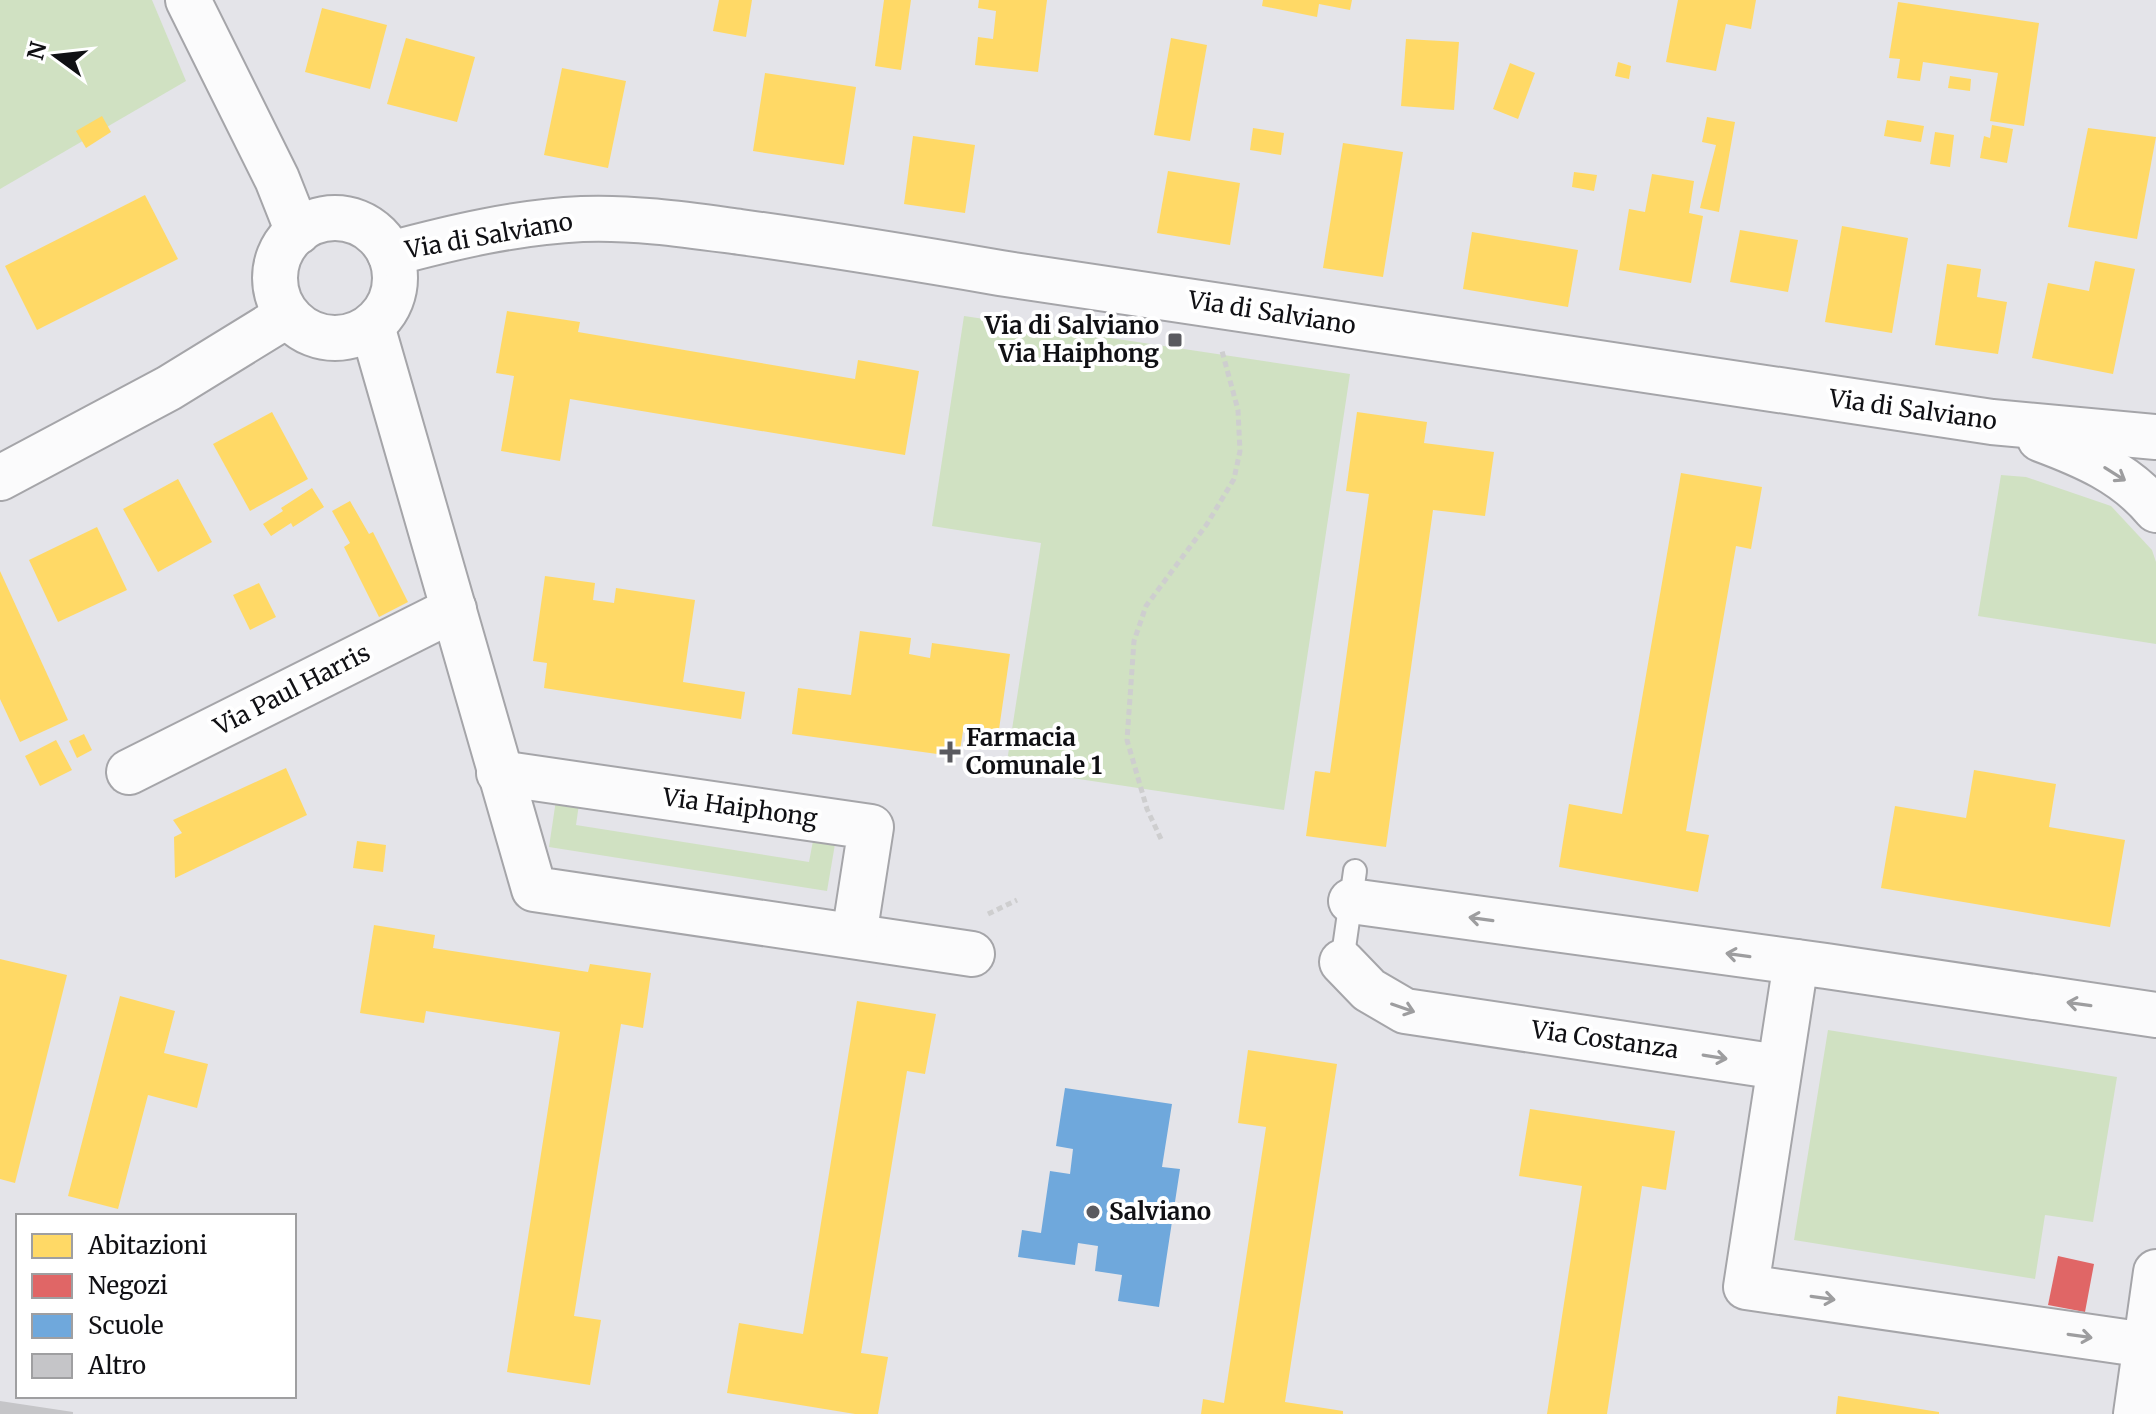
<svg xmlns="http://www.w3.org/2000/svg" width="2156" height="1414" font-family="Merriweather,serif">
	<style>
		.green { fill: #d0e1c2 }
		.homes { fill: #ffd966 }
		.shops { fill: #e06666 }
		.schools { fill: #6fa8dc }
		.building { fill: #c5c5c8 }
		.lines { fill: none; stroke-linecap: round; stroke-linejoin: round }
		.lane-casing { stroke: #a5a5a9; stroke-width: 26 }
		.street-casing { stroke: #a5a5a9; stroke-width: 48 }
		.secondary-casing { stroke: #a5a5a9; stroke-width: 48 }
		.path { stroke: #cececf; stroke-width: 5; stroke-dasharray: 6 4; stroke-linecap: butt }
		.lane { stroke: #fbfbfc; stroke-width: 22 }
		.street { stroke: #fbfbfc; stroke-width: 44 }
		.secondary { stroke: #fbfbfc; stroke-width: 44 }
		.oneway { stroke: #9d9d9f }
		.poi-dot { fill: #5a5a5f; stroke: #fff; stroke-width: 3 }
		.labels { text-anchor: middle; stroke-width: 8; stroke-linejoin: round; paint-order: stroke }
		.street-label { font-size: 24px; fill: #101014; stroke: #fff }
		.poi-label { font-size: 24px; font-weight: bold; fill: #101014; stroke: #fff; text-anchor: start }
	</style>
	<rect width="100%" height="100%" fill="#e4e4e9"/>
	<g class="green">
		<path d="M0,0h152l34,81 -186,108z"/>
		<path d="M964,316l386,58 -66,436 -278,-42 35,-225 -109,-17z"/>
		<path d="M2001,475l25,2 85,29 41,44 4,12v82l-178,-28z"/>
		<path d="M556,800l23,4 -3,21 233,37 4,-21 22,3 -8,47 -278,-44z"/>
		<path d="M1828,1030l289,47 -24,145 -48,-7 -10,64 -241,-39z"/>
	</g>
	<g class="homes">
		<path d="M719,0h33l-6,37 -33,-6z"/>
		<path d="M884,0h27l-10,70 -26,-4z"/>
		<path d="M979,0h68l-9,72 -63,-7 3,-28 15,2 3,-28 -18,-3z"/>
		<path d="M1263,0h89l-2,10 -31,-6 -2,13 -55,-11z"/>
		<path d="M1678,0h78l-5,29 -25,-5 -10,47 -50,-9z"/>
		<path d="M1898,2l141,21 -15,103 -34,-5 8,-48 -75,-11 -3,19 -23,-3 3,-19 -11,-1z"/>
		<path d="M322,8l65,17 -17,64 -65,-17z"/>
		<path d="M406,38l69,19 -18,65 -70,-18z"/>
		<path d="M1171,38l36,7 -17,96 -36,-6z"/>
		<path d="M1406,39l53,3 -5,68 -53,-4z"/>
		<path d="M1618,62l13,4 -2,13 -14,-3z"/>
		<path d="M1510,63l25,10 -17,46 -25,-10z"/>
		<path d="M562,68l64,13 -18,87 -64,-13z"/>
		<path d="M765,73l91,14 -12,78 -91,-14z"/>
		<path d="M1950,76l21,3 -1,12 -22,-3z"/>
		<path d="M102,116l9,16 -25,16 -10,-17z"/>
		<path d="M1707,117l28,5 -16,90 -19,-4 16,-63 -14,-3z"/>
		<path d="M1887,120l37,6 -3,16 -37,-6z"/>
		<path d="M1992,125l21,4 -6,34 -27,-5 4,-22 6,2z"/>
		<path d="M1253,128l31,5 -3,22 -31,-5z"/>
		<path d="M2088,128l68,9 -19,102 -69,-12z"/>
		<path d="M1935,132l19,3 -4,32 -20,-3z"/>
		<path d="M913,136l62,9 -10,68 -61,-9z"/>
		<path d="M1343,143l60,9 -20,125 -60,-9z"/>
		<path d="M1168,171l72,12 -10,62 -73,-12z"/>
		<path d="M1574,172l23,3 -3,16 -22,-4z"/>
		<path d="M1652,174l42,7 -5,32 14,3 -12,67 -72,-13 10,-61 16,3z"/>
		<path d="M145,195l33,64 -141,71 -32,-64z"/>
		<path d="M1842,226l66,12 -16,95 -67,-11z"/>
		<path d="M1740,230l58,10 -10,52 -58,-10z"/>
		<path d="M1472,232l106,18 -10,57 -105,-18z"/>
		<path d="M2095,261l40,8 -22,105 -81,-16 16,-75 41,8z"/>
		<path d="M1947,264l34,5 -4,28 30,5 -9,52 -63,-9z"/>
		<path d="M507,311l73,11 -2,10 277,47 3,-19 61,11 -14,84 -335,-56 -10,62 -59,-10 13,-75 -18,-3z"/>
		<path d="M272,412l36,67 -58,32 -37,-67z"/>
		<path d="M1357,412l70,10 -3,21 70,9 -9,64 -52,-6 -47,337 -80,-11 9,-65 15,2 39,-279 -23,-3z"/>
		<path d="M1681,473l81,14 -11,62 -15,-3 -50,285 23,4 -11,57 -139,-25 10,-63 53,10z"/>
		<path d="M178,479l34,63 -54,30 -35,-63z"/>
		<path d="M312,488l12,19 -31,20 -2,-4 -20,13 -8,-12 20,-13 -2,-3z"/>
		<path d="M350,501l19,33 4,-2 35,70 -29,15 -35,-70 6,-4 -18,-32z"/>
		<path d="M97,527l30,63 -69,32 -29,-62z"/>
		<path d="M0,571l68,149 -48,22 -20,-43z"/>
		<path d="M545,576l50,7 -2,17 21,3 2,-15 79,12 -12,82 62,10 -4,27 -197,-31 3,-25 -14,-2z"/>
		<path d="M259,583l17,34 -26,13 -17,-35z"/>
		<path d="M860,631l51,7 -2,16 21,4 2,-15 78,11 -12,82 -35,-5 -4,26 -167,-23 6,-46 53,7z"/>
		<path d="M84,734l8,16 -15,8 -8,-17z"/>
		<path d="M56,740l16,30 -32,16 -15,-30z"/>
		<path d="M286,768l21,47 -132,63 -1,-41 8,-4 -9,-13z"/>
		<path d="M1974,770l82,14 -7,43 76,13 -15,87 -229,-39 14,-82 71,12z"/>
		<path d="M357,841l29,4 -3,27 -30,-4z"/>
		<path d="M374,925l61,10 -2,13 155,24 2,-8 61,9 -8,55 -22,-4 -47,292 27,4 -11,65 -83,-13 53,-340 -134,-21 -2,12 -64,-10z"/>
		<path d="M0,959l67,16 -52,208 -15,-4z"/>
		<path d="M120,996l55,15 -11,42 44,11 -11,44 -49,-13 -30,114 -50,-13z"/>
		<path d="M857,1001l79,13 -11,60 -18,-3 -46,282 27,4 -10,57h-23l-128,-21 12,-70 64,11z"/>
		<path d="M1248,1050l89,14 -52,338 58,9v3h-142l2,-15 21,4 42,-276 -28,-4z"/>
		<path d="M1530,1109l145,22 -9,59 -24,-4 -35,228h-60l35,-228 -63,-10z"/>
		<path d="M1838,1396l101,16v2h-103z"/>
	</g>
	<path class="shops" d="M2058,1256l36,8 -9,48 -37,-7z"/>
	<path class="schools" d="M1065,1088l107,16 -10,63 18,2 -21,138 -41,-6 4,-26 -27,-4 3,-25 -20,-3 -3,22 -57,-8 4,-27 19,3 9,-62 20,3 3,-25 -17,-3z"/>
	<path class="building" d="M0,1401l73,11v2h-73z"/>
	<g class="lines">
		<g class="lane-casing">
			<path id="lane" d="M1342,962l13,-91"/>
		</g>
		<g class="street-casing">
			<g id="street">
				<path d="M188,0l89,179 21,53"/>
				<path d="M372,326l162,563 438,65"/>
				<path d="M129,772l325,-163"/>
				<path d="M499,773l372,54 -17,109"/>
				<path d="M1351,901l475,65 330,49"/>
				<path d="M1342,962l27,28 36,21 374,56"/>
				<path d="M1796,962l-50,325 400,58"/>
			</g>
		</g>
		<g class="secondary-casing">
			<g id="secondary">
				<circle cx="335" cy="278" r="60"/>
				<path d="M390,254c63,-17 127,-32 192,-35 53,-2 106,6 158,13 87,12 173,26 260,41l992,149 164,15"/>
				<path d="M2040,439c43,16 86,34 116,71"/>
				<path d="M0,478l169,-90 117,-72"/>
				<path d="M2136,1414l20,-142"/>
			</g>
		</g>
		<g class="path">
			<path d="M1161,839l-14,-30 -20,-69 7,-99 12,-35 61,-82 27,-45 6,-28 -2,-41 -16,-59"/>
			<path d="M988,914l29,-14"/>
		</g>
		<use href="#lane" class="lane"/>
		<use href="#street" class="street"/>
		<use href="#secondary" class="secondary"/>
	</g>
	<defs><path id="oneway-shaft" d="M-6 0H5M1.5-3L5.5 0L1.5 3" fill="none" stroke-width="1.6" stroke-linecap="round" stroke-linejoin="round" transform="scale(2)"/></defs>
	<g class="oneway">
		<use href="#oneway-shaft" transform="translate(2115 474) rotate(32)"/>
		<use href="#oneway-shaft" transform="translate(1481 919) rotate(-172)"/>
		<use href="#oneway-shaft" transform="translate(1738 955) rotate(-172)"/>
		<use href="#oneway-shaft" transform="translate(2079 1004) rotate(-172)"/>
		<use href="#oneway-shaft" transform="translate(1403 1008) rotate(19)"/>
		<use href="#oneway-shaft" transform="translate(1715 1057) rotate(9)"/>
		<use href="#oneway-shaft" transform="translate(1823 1298) rotate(8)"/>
		<use href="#oneway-shaft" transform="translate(2080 1336) rotate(8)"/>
	</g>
	<g class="poi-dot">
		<rect x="1167" y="332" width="16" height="16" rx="4"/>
		<path d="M946 740h8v8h8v8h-8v8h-8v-8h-8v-8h8z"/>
		<circle cx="1093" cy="1212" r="8"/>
	</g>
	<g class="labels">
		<g class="street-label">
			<text transform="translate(489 236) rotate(-10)" y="8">Via di Salviano</text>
			<text transform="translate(1272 313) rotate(9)" y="8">Via di Salviano</text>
			<text transform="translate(1913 410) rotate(8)" y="8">Via di Salviano</text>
			<text transform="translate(292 690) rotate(-27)" y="8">Via Paul Harris</text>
			<text transform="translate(740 808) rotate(8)" y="8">Via Haiphong</text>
			<text transform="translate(1605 1040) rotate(8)" y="8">Via Costanza</text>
		</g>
		<g class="poi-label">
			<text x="1159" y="334" text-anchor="end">Via di Salviano<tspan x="1159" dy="28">Via Haiphong</tspan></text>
			<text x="966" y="746">Farmacia<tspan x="966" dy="28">Comunale 1</tspan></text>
			<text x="1109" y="1220">Salviano</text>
		</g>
	</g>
	<rect x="16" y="1214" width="280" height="184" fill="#ffffff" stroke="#9f9fa1" stroke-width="2"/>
	<rect x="32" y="1234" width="40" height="24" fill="#ffd966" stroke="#9f9fa1" stroke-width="2"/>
	<text x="88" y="1254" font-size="24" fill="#101014">Abitazioni</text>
	<rect x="32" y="1274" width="40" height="24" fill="#e06666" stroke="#9f9fa1" stroke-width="2"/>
	<text x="88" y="1294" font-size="24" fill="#101014">Negozi</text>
	<rect x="32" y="1314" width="40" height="24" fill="#6fa8dc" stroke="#9f9fa1" stroke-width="2"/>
	<text x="88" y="1334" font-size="24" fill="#101014">Scuole</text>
	<rect x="32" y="1354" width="40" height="24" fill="#c5c5c8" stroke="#9f9fa1" stroke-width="2"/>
	<text x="88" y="1374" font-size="24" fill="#101014">Altro</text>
	<g transform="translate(56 56) rotate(285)" stroke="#ffffff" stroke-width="6" paint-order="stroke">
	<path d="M0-6L14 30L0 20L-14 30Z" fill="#101014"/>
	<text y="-12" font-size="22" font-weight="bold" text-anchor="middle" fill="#101014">N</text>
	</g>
</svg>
